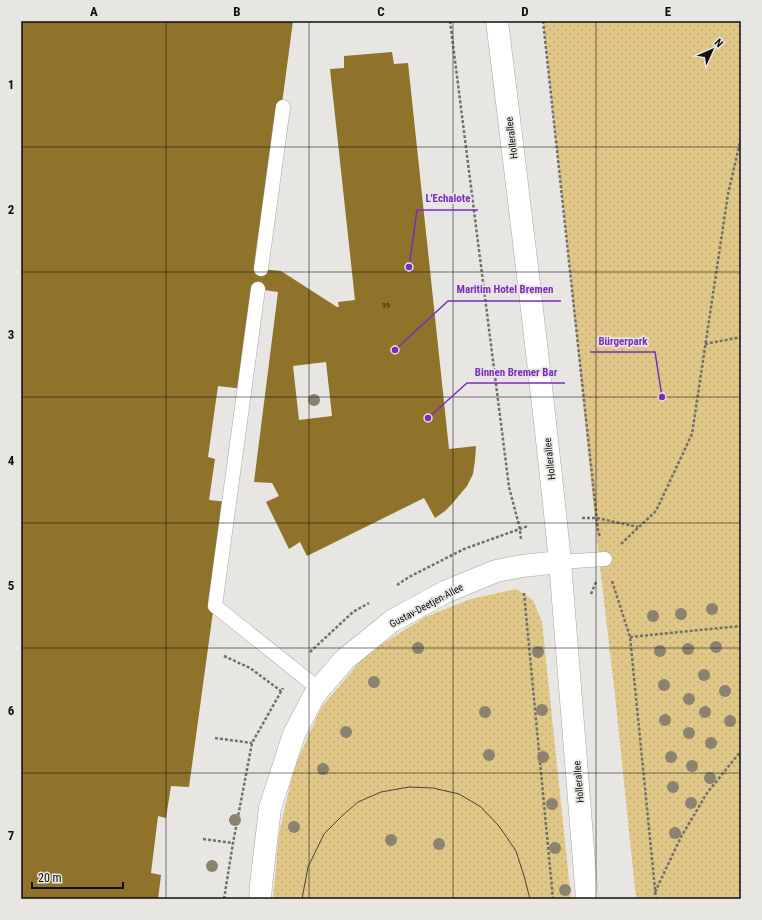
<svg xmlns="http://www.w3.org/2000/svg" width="762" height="920" font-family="'Roboto Condensed',sans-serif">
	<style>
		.park { fill: url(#park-dots) }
		.building { fill: #8f732a; fill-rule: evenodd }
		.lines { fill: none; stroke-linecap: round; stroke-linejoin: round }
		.lane-casing { stroke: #a7a6a2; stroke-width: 15 }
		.street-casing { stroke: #a7a6a2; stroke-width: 23 }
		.secondary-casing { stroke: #a7a6a2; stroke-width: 23 }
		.path { stroke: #71706d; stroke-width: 2.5; stroke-dasharray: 3 2; stroke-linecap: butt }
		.lane { stroke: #fff; stroke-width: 14 }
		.street { stroke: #fff; stroke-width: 22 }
		.secondary { stroke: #fff; stroke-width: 22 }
		.tram { stroke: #454542; stroke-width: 1 }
		.tree { fill: #8b8370 }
		.grid { fill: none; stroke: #0f0f0d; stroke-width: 1; stroke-opacity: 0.55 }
		.labels { text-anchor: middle; stroke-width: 3.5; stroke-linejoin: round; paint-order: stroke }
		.number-label { font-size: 8px; fill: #2f2814 }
		.street-label { font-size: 10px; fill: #0f0f0d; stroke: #e7e6e2 }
		.leader { fill: none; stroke: #7b2cbf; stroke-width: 1.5 }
		.callout-dot { fill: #7b2cbf; stroke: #e7e6e2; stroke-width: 1.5 }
		.callout-label { font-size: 11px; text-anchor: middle; font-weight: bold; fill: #7b2cbf; stroke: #e7e6e2; stroke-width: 3.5; stroke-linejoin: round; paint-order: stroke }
		.neatline { fill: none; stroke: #0f0f0d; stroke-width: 1.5 }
		.grid-label { font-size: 13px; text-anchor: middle; font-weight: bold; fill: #0f0f0d }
	</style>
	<defs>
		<pattern id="park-dots" width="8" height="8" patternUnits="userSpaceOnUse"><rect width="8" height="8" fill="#e0c788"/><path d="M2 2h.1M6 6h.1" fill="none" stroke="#bfaa74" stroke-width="1.8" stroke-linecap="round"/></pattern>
	</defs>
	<rect width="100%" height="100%" fill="#e7e6e2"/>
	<g class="park">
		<path d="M543,21h198v878h-105l-21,-204 -17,-145 -31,-306z"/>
		<path d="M516,589l17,11 9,22 29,277h-298l6,-66 15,-65 27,-60 44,-53 60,-38 46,-18z"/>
	</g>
	<path class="building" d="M21,21h272l-33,248 21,2 56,36h2l-1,-5 17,-2 -25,-231 14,-1v-12l48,-4 2,12 14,-1 41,386 27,-3 -1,14 -2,14 -6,12 -16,19 -6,6 -10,7 -11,-20 -117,58 -7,-14 -11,7 -23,-47 13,-6 -7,-13 -18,-1 24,-190 -21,-3 -13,100 -26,-3 -10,71 7,2 -6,41 19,2 -39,285 -18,-1 -5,32 -8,-2 -7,57 10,2 -3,24h-137zM326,362l6,54 -33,4 -6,-54z"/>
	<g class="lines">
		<g class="lane-casing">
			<g id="lane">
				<path d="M261,269l22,-162"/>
				<path d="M258,289l-43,317 104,83"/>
				<path d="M560,562l45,-3"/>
			</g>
		</g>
		<g class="street-casing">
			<path id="street" d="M260,899l1,-14 9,-77 24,-74 21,-40 29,-34 48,-39 53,-29 51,-21 26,-5 38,-4"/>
		</g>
		<g class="secondary-casing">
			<path id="secondary" d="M497,21c22,180 45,361 63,541l27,337"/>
		</g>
		<g class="path">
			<path d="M450,21l59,466 11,42 1,11"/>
			<path d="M543,21l55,509 2,7"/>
			<path d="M705,344l36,-7"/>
			<path d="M582,518h15l41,9"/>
			<path d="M621,544l35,-33 36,-77 36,-240 13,-56"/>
			<path d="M612,581l18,56 26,262"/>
			<path d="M397,585l12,-8 55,-28 64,-23"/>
			<path d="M524,593l29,306"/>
			<path d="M591,594l5,-12"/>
			<path d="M630,637l111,-11"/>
			<path d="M310,652l43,-40 16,-9"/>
			<path d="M224,656l26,12 31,23"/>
			<path d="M215,738l37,5"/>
			<path d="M203,839l30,4"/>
			<path d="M655,892l26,-55 26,-44 34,-42"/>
			<path d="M224,899l9,-56 19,-100 31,-55"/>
		</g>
		<use href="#lane" class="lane"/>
		<use href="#street" class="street"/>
		<use href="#secondary" class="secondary"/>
		<path class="tram" d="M302,899l6,-32 16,-33 18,-18 16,-14 23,-10 28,-5 24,1 26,6 22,13 18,19 17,25 8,25 6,23"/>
	</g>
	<g class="tree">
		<circle cx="314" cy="400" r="6"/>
		<circle cx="712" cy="609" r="6"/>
		<circle cx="681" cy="614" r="6"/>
		<circle cx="653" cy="616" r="6"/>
		<circle cx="716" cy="647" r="6"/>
		<circle cx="418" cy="648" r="6"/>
		<circle cx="688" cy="649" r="6"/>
		<circle cx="660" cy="651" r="6"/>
		<circle cx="538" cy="652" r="6"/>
		<circle cx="704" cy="675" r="6"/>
		<circle cx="374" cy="682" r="6"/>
		<circle cx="664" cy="685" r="6"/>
		<circle cx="725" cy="691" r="6"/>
		<circle cx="689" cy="699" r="6"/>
		<circle cx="542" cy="710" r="6"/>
		<circle cx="485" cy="712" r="6"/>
		<circle cx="705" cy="712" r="6"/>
		<circle cx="665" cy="720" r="6"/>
		<circle cx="730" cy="721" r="6"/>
		<circle cx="346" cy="732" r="6"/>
		<circle cx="689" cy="733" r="6"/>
		<circle cx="711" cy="743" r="6"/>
		<circle cx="489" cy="755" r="6"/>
		<circle cx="543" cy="757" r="6"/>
		<circle cx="671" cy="757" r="6"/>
		<circle cx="692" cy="766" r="6"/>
		<circle cx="323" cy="769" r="6"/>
		<circle cx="710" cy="778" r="6"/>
		<circle cx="673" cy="787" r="6"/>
		<circle cx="691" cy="803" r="6"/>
		<circle cx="552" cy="804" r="6"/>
		<circle cx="235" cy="820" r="6"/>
		<circle cx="294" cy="827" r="6"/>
		<circle cx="675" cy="833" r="6"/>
		<circle cx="391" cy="840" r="6"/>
		<circle cx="439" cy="844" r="6"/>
		<circle cx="555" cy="848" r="6"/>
		<circle cx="212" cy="866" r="6"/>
		<circle cx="565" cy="890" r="6"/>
	</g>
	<path class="grid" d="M166,21v878M309,21v878M453,21v878M596,21v878M21,147h720M21,272h720M21,397h720M21,523h720M21,648h720M21,773h720"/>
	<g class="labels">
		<g class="number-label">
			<text x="386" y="308">99</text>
		</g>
		<g class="street-label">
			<text transform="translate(511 138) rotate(-97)" y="4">Hollerallee</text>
			<text transform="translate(549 459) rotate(-96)" y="4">Hollerallee</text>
			<text transform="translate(426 605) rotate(-28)" y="4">Gustav-Deetjen-Allee</text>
			<text transform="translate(578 782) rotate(-95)" y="4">Hollerallee</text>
		</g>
	</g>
	<path class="leader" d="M409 267L417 210H478M395 350L448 301H561M662 397L655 352H590M428 418L467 383H565"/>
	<g class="callout-dot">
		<circle cx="409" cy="267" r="4"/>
		<circle cx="395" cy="350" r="4"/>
		<circle cx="662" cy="397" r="4"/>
		<circle cx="428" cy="418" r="4"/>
	</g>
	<g class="callout-label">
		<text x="448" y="202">L'Echalote</text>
		<text x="505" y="293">Maritim Hotel Bremen</text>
		<text x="623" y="345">Bürgerpark</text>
		<text x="516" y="376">Binnen Bremer Bar</text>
	</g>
	<rect width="762" height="920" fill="none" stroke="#e7e6e2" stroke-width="44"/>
	<g transform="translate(712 50) rotate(45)" stroke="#e7e6e2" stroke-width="3" paint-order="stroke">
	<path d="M0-3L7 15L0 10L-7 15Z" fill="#0f0f0d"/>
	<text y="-6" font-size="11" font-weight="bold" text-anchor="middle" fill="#0f0f0d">N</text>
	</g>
	<path d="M32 882v6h91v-6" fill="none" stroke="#0f0f0d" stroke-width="2"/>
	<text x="38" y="882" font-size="12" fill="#0f0f0d" stroke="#e7e6e2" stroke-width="3" paint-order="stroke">20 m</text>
	<rect x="22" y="22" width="718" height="876" class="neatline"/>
	<g class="grid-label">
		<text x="94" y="16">A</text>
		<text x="237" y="16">B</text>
		<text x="381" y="16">C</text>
		<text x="525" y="16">D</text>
		<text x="668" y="16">E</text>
		<text x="11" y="89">1</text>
		<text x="11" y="214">2</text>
		<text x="11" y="339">3</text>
		<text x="11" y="465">4</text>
		<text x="11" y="590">5</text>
		<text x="11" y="715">6</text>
		<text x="11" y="840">7</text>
	</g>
</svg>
